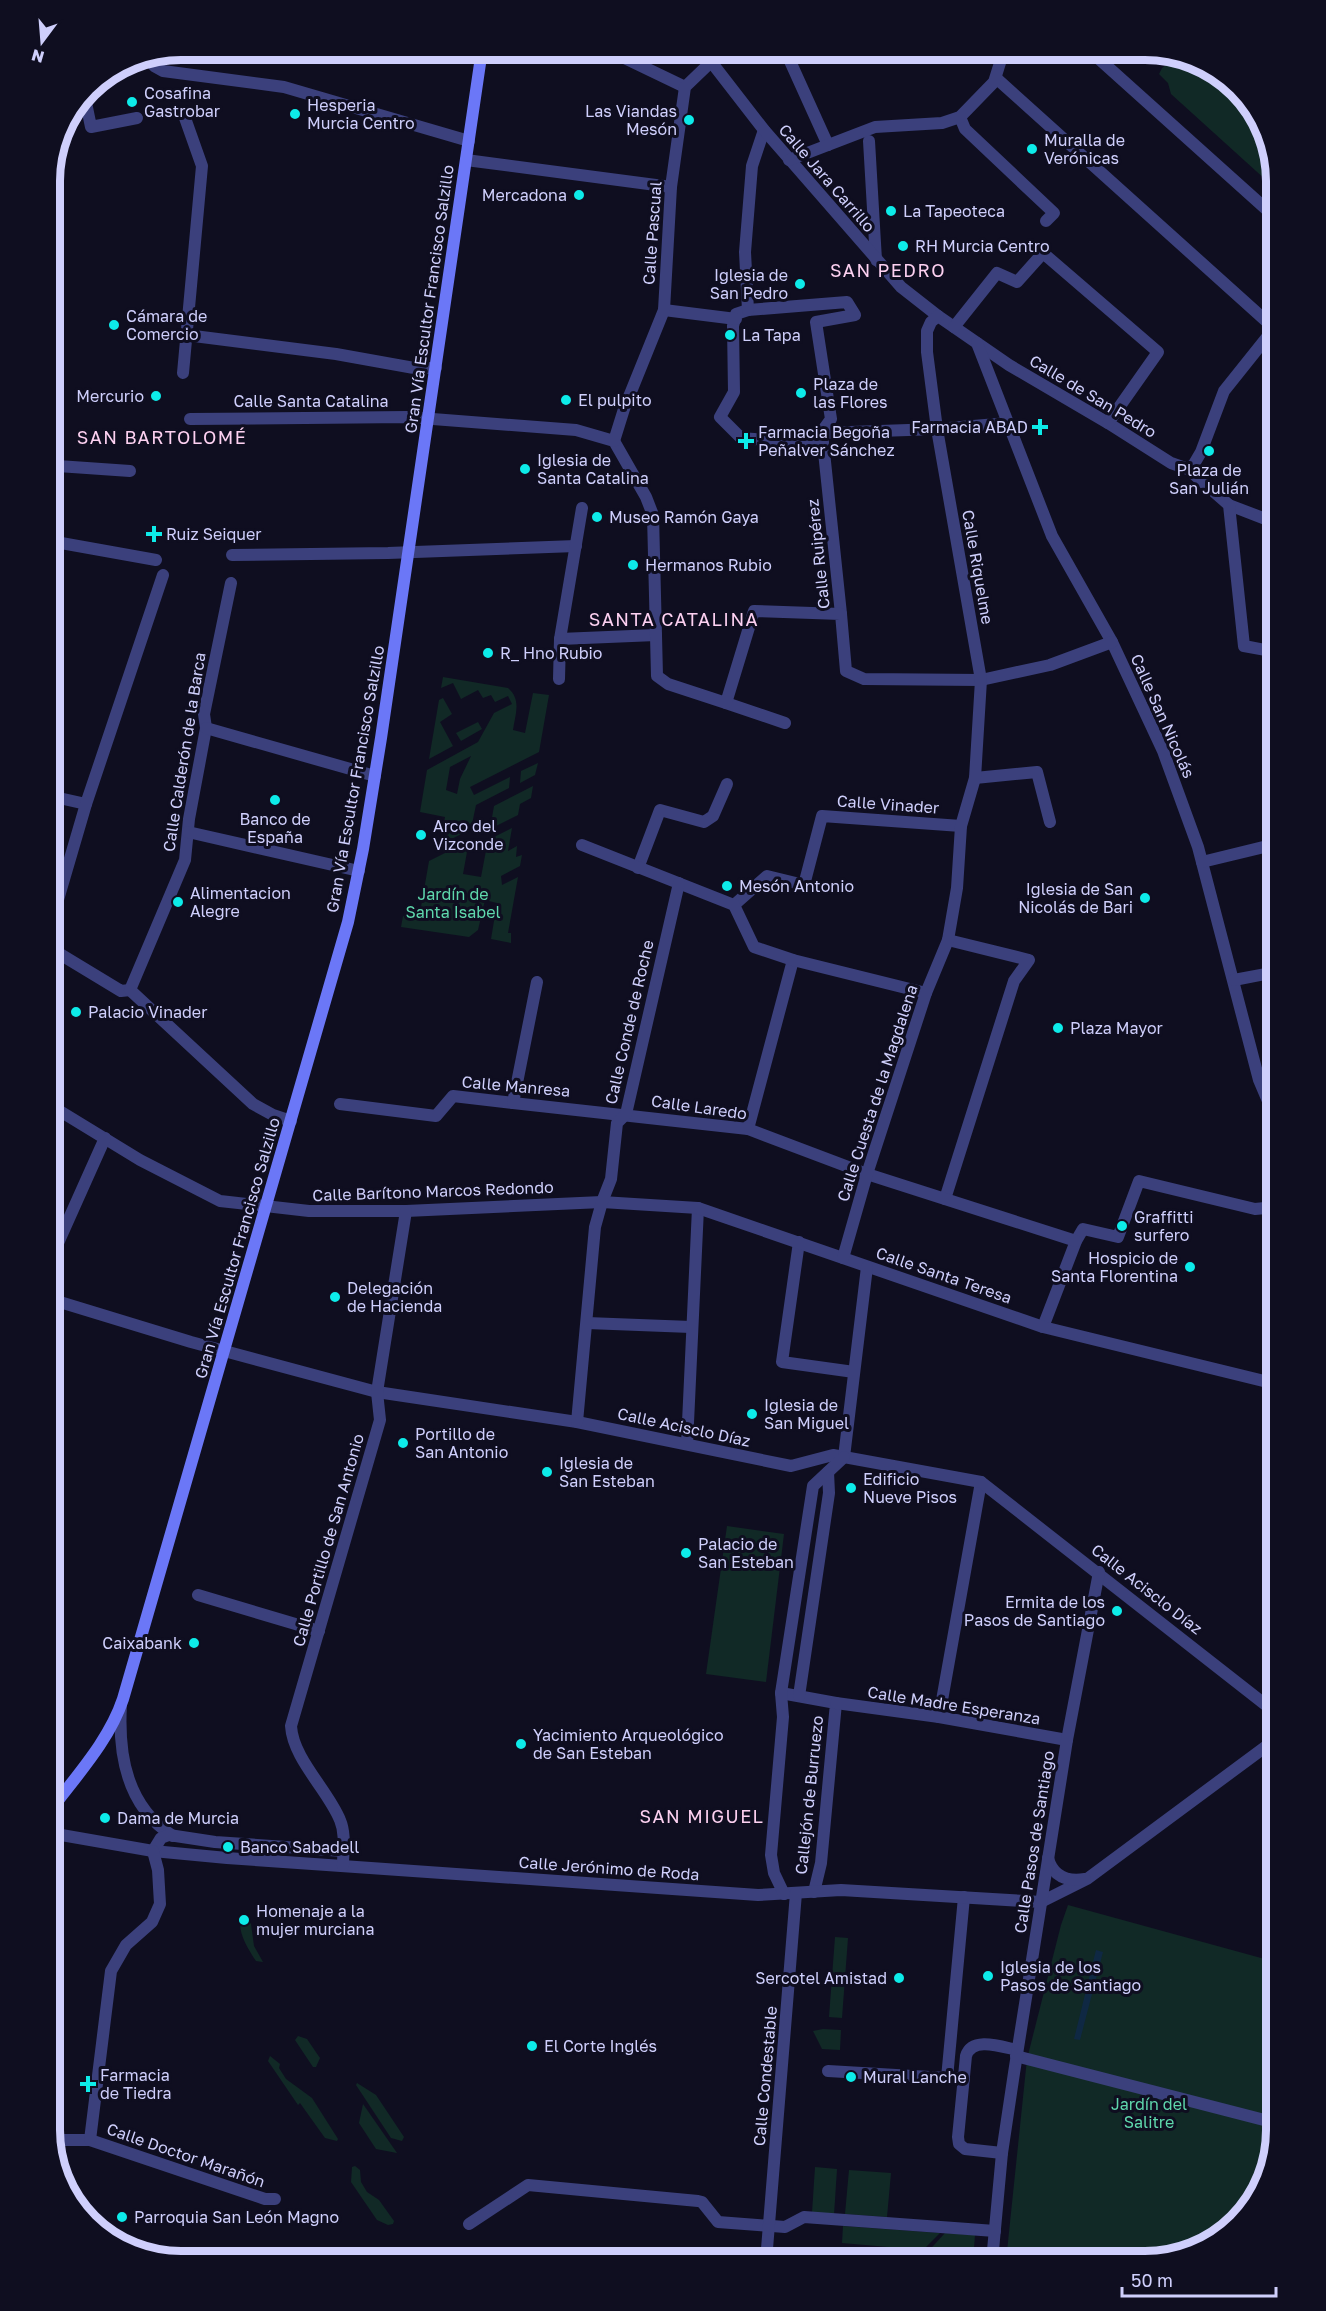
<svg xmlns="http://www.w3.org/2000/svg" width="1326" height="2311" font-family="'Golos Text',sans-serif">
	<style>
		.green { fill: #112926; fill-rule: evenodd }
		.water { fill: #0f2843 }
		.lines { fill: none; stroke-linecap: round; stroke-linejoin: round }
		.pedestrian { stroke: #3b407c; stroke-width: 12 }
		.minor { stroke: #3b407c; stroke-width: 12 }
		.secondary { stroke: #6b77f7; stroke-width: 12 }
		.poi-dot { fill: #0debe9; stroke: #0f0e20; stroke-width: 2 }
		.labels { text-anchor: middle; stroke-width: 6; stroke-linejoin: round; paint-order: stroke }
		.poi-label { font-size: 16px; fill: #cfcffc; stroke: #0f0e20; text-anchor: start }
		.street-label { font-size: 16px; fill: #cfcffc; stroke: #0f0e20 }
		.park-label { font-size: 16px; fill: #5fd8ad; stroke: #0f0e20 }
		.neighbourhood-label { font-size: 18px; letter-spacing: 1.5px; fill: #fdd1f1; stroke: #0f0e20 }
		.rim { fill: none; stroke: #cfcffc; stroke-width: 8 }
	</style>
	<rect width="100%" height="100%" fill="#0f0e20"/>
	<g class="green">
		<path d="M1173,59h8l38,13 44,51 13,58v8l-105,-95 -3,-11 -9,-9 3,-6z"/>
		<path d="M443,677l65,11c14,12 7,27 5,42l12,3 8,-40 16,2 -10,57 -69,35 4,8 36,-18 -1,11 -33,17 -5,24 -31,16 5,-28 -25,-5 7,-42 51,-28 16,-29 18,-9 -4,-8 -13,6 -4,-7 -8,3 -5,-8 -17,9 -8,-16 -12,5zM471,756l-11,23 -3,15 -11,-4 4,-23z"/>
		<path d="M443,698l9,16 -12,8 13,24 -24,13 10,-59z"/>
		<path d="M478,722l4,7 -21,12 -5,-8z"/>
		<path d="M538,763l-3,12 -15,8 1,-12z"/>
		<path d="M533,786l-2,12 -11,6 -2,11 -28,14 4,-23z"/>
		<path d="M512,828l-4,23 9,-5 -1,11 6,-2 -2,11 -19,10 1,9 16,-8 -10,56h3v10l-20,-4 6,-36 -12,-3 -7,30 -9,7 -68,-10 2,-11 18,-9 8,-46 40,-20 -6,33 18,3 7,-37z"/>
		<path d="M727,1526l57,8 -18,148 -60,-8z"/>
		<path d="M1068,1905l208,57v169l-21,72 -52,45 -58,13h-139l21,-202 34,-134z"/>
		<path d="M241,1916h5l5,8 3,22 9,16 -7,-1c-9,-14 -19,-29 -15,-45z"/>
		<path d="M835,1937l13,1 -6,80 -13,-1z"/>
		<path d="M823,2029l18,1 -1,20 -18,-1 -9,-18z"/>
		<path d="M298,2036l9,3 13,19 -4,9h-3l-18,-27z"/>
		<path d="M270,2056l10,8 -1,4 7,11 26,19 26,41 -1,2 -12,-3 -25,-35 -2,2 -30,-44z"/>
		<path d="M357,2083l19,12 28,42 -2,4 -11,-3 -35,-53z"/>
		<path d="M363,2104l34,49 -21,-4 -17,-26z"/>
		<path d="M355,2166l5,4 1,12 6,10 12,8 15,21 -1,3 -5,1 -11,-5 -26,-38 1,-15z"/>
		<path d="M815,2167l22,2 -3,46 -22,-2z"/>
		<path d="M849,2170l42,3 -4,44 -42,-3z"/>
		<path d="M843,2226l97,7 -17,17 -81,-7z"/>
		<path d="M945,2233l30,2 -2,26h-44l-5,-5z"/>
		<path d="M445,2249h3l25,12h-24l-6,-7z"/>
	</g>
	<path class="water" d="M1096,1950l7,2 -23,88 -6,-1z"/>
	<g class="lines">
		<g class="pedestrian">
			<path d="M785,50l43,95"/>
			<path d="M996,78l279,251"/>
			<path d="M84,93l7,34 46,-9"/>
			<path d="M960,117l5,12 89,84 -8,8"/>
			<path d="M869,141l7,119"/>
			<path d="M847,302l8,13 -39,7 15,97 -16,22h-35l-39,-3 -21,-21 14,-25 -1,-66 3,-12 12,-4z"/>
			<path d="M664,310l72,9"/>
			<path d="M748,310l-3,-58 7,-86 12,-36"/>
			<path d="M186,335l150,19 78,14h22"/>
			<path d="M183,373l19,-207 -17,-48"/>
			<path d="M50,468l8,-2 72,5"/>
			<path d="M1229,505l47,18"/>
			<path d="M50,541l106,19"/>
			<path d="M232,555l156,-2 188,-7"/>
			<path d="M841,614l-19,-181 115,-4 72,-6"/>
			<path d="M560,639l96,-4"/>
			<path d="M559,679l1,-40 22,-131"/>
			<path d="M726,703l59,20"/>
			<path d="M975,778l62,-6 13,50"/>
			<path d="M50,796l36,8"/>
			<path d="M638,868l22,-58 44,12 9,-6 14,-32"/>
			<path d="M734,905l33,-29 37,9 18,-69 139,10"/>
			<path d="M50,927l36,-123 77,-229"/>
			<path d="M50,948l71,43 9,-1"/>
			<path d="M340,1104l96,12 17,-20 60,7"/>
			<path d="M748,1129l45,-169"/>
			<path d="M945,1199l69,-218 15,-21 -81,-20"/>
			<path d="M799,1242l-17,120 72,10"/>
			<path d="M587,1323l104,4"/>
			<path d="M1043,1327l33,-86 7,-12 35,8 21,-56 116,28 21,-2"/>
			<path d="M687,1444l11,-236"/>
			<path d="M198,1595l121,36"/>
			<path d="M939,1717l42,-235"/>
			<path d="M1016,2056l260,67"/>
			<path d="M947,2078l17,-181"/>
			<path d="M469,2224l59,-39 170,16 4,1 16,20 67,5 19,-10 191,14"/>
		</g>
		<g class="minor">
			<path d="M608,50l77,37"/>
			<path d="M702,50l62,80 137,157 37,29 71,49 99,58 63,40 17,6 41,36 15,141 32,6"/>
			<path d="M1089,50l187,168"/>
			<path d="M152,55l2,11 9,5 121,16 185,54"/>
			<path d="M466,160l205,27"/>
			<path d="M789,160l86,-33 67,-4 18,-6 34,-35 10,-32"/>
			<path d="M954,327l43,-54 20,9 26,-29 115,99 -50,71"/>
			<path d="M977,343l75,193 60,106 51,109 35,96 61,233 17,40"/>
			<path d="M190,419l217,-2 169,13 38,11 32,56 7,18 4,161 11,8 58,19 28,-92 87,3 5,57 18,8 117,1 69,-15 62,-23"/>
			<path d="M614,441l10,-32 40,-99 7,-123 14,-100 26,-25"/>
			<path d="M1188,469l6,-5 7,-12 23,-61 52,-65"/>
			<path d="M231,583l-27,131 2,14 -17,91 -4,41 -55,130 123,114 20,11 18,6"/>
			<path d="M206,728l169,48"/>
			<path d="M188,832l171,39"/>
			<path d="M582,845l152,60 20,42 39,13 133,33"/>
			<path d="M1202,862l74,-18"/>
			<path d="M1234,980l42,-8"/>
			<path d="M537,982l-24,121 235,26 119,45 209,67"/>
			<path d="M50,1105l90,55 80,41 89,10h97l196,-9 96,6 345,119 233,57"/>
			<path d="M843,1258l24,-84 59,-181 22,-53 9,-52 4,-62 14,-48 6,-98 -44,-251 -10,-77v-21l4,-9 7,-6"/>
			<path d="M50,1261l55,-123"/>
			<path d="M50,1299l141,43 186,50 200,30 214,44 42,-11 148,27 295,231"/>
			<path d="M577,1422l18,-195 7,-25 9,-23 6,-56 9,-9 53,-231"/>
			<path d="M844,1457l23,-190"/>
			<path d="M781,1693l55,10 -15,160 -7,29"/>
			<path d="M799,1696l30,-203 -1,-21"/>
			<path d="M836,1703l103,14 128,23"/>
			<path d="M121,1705c-3,51 6,102 52,131"/>
			<path d="M50,1833l103,18 74,7 531,37 83,-5 200,12 46,-23 189,-140"/>
			<path d="M153,1851l8,-13 8,-3 46,7 128,9"/>
			<path d="M1048,1858c5,19 19,24 37,21"/>
			<path d="M343,1866c0,-15 3,-32 -3,-46 -12,-30 -47,-61 -49,-94l89,-306 -3,-28 29,-181"/>
			<path d="M784,1894l-10,-21 -3,-18 12,-138 -2,-24 32,-207 31,-29"/>
			<path d="M828,2071l136,8"/>
			<path d="M52,2140h38l175,59h10"/>
			<path d="M90,2140l21,-169 15,-26 26,-23 8,-18 -2,-34 -5,-19"/>
			<path d="M1002,2153l-37,-4 -6,-5 -1,-7 8,-81c6,-20 36,-9 51,-6"/>
			<path d="M766,2261l30,-368"/>
			<path d="M992,2261l10,-108 12,-80 53,-333 32,-168"/>
		</g>
		<path class="secondary" d="M50,1811c26,-35 59,-70 73,-112l225,-777 15,-73 18,-111 101,-688"/>
	</g>
	<g class="poi-dot">
		<circle cx="132" cy="102" r="6"/>
		<circle cx="295" cy="114" r="6"/>
		<circle cx="689" cy="120" r="6"/>
		<circle cx="1032" cy="149" r="6"/>
		<circle cx="579" cy="195" r="6"/>
		<circle cx="891" cy="211" r="6"/>
		<circle cx="903" cy="246" r="6"/>
		<circle cx="800" cy="284" r="6"/>
		<circle cx="114" cy="325" r="6"/>
		<circle cx="730" cy="335" r="6"/>
		<circle cx="801" cy="393" r="6"/>
		<circle cx="156" cy="396" r="6"/>
		<circle cx="566" cy="400" r="6"/>
		<path d="M1037 418h6v6h6v6h-6v6h-6v-6h-6v-6h6z"/>
		<path d="M743 432h6v6h6v6h-6v6h-6v-6h-6v-6h6z"/>
		<circle cx="1209" cy="451" r="6"/>
		<circle cx="525" cy="469" r="6"/>
		<circle cx="597" cy="517" r="6"/>
		<path d="M151 525h6v6h6v6h-6v6h-6v-6h-6v-6h6z"/>
		<circle cx="633" cy="565" r="6"/>
		<circle cx="488" cy="653" r="6"/>
		<circle cx="275" cy="800" r="6"/>
		<circle cx="421" cy="835" r="6"/>
		<circle cx="727" cy="886" r="6"/>
		<circle cx="1145" cy="898" r="6"/>
		<circle cx="178" cy="902" r="6"/>
		<circle cx="76" cy="1012" r="6"/>
		<circle cx="1058" cy="1028" r="6"/>
		<circle cx="1122" cy="1226" r="6"/>
		<circle cx="1190" cy="1267" r="6"/>
		<circle cx="335" cy="1297" r="6"/>
		<circle cx="752" cy="1414" r="6"/>
		<circle cx="403" cy="1443" r="6"/>
		<circle cx="547" cy="1472" r="6"/>
		<circle cx="851" cy="1488" r="6"/>
		<circle cx="686" cy="1553" r="6"/>
		<circle cx="1117" cy="1611" r="6"/>
		<circle cx="194" cy="1643" r="6"/>
		<circle cx="521" cy="1744" r="6"/>
		<circle cx="105" cy="1818" r="6"/>
		<circle cx="228" cy="1847" r="6"/>
		<circle cx="244" cy="1920" r="6"/>
		<circle cx="988" cy="1976" r="6"/>
		<circle cx="899" cy="1978" r="6"/>
		<circle cx="532" cy="2046" r="6"/>
		<circle cx="851" cy="2077" r="6"/>
		<path d="M85 2075h6v6h6v6h-6v6h-6v-6h-6v-6h6z"/>
		<circle cx="122" cy="2217" r="6"/>
	</g>
	<g class="labels">
		<g class="poi-label">
			<text x="144" y="99">Cosafina<tspan x="144" dy="18">Gastrobar</tspan></text>
			<text x="307" y="111">Hesperia<tspan x="307" dy="18">Murcia Centro</tspan></text>
			<text x="677" y="117" text-anchor="end">Las Viandas<tspan x="677" dy="18">Mesón</tspan></text>
			<text x="1044" y="146">Muralla de<tspan x="1044" dy="18">Verónicas</tspan></text>
			<text x="567" y="201" text-anchor="end">Mercadona</text>
			<text x="903" y="217">La Tapeoteca</text>
			<text x="915" y="252">RH Murcia Centro</text>
			<text x="788" y="281" text-anchor="end">Iglesia de<tspan x="788" dy="18">San Pedro</tspan></text>
			<text x="126" y="322">Cámara de<tspan x="126" dy="18">Comercio</tspan></text>
			<text x="742" y="341">La Tapa</text>
			<text x="813" y="390">Plaza de<tspan x="813" dy="18">las Flores</tspan></text>
			<text x="144" y="402" text-anchor="end">Mercurio</text>
			<text x="578" y="406">El pulpito</text>
			<text x="1028" y="433" text-anchor="end">Farmacia ABAD</text>
			<text x="758" y="438">Farmacia Begoña<tspan x="758" dy="18">Peñalver Sánchez</tspan></text>
			<text x="537" y="466">Iglesia de<tspan x="537" dy="18">Santa Catalina</tspan></text>
			<text x="1209" y="476" text-anchor="middle">Plaza de<tspan x="1209" dy="18">San Julián</tspan></text>
			<text x="609" y="523">Museo Ramón Gaya</text>
			<text x="166" y="540">Ruiz Seiquer</text>
			<text x="645" y="571">Hermanos Rubio</text>
			<text x="500" y="659">R_ Hno Rubio</text>
			<text x="275" y="825" text-anchor="middle">Banco de<tspan x="275" dy="18">España</tspan></text>
			<text x="433" y="832">Arco del<tspan x="433" dy="18">Vizconde</tspan></text>
			<text x="739" y="892">Mesón Antonio</text>
			<text x="1133" y="895" text-anchor="end">Iglesia de San<tspan x="1133" dy="18">Nicolás de Bari</tspan></text>
			<text x="190" y="899">Alimentacion<tspan x="190" dy="18">Alegre</tspan></text>
			<text x="88" y="1018">Palacio Vinader</text>
			<text x="1070" y="1034">Plaza Mayor</text>
			<text x="1134" y="1223">Graffitti<tspan x="1134" dy="18">surfero</tspan></text>
			<text x="1178" y="1264" text-anchor="end">Hospicio de<tspan x="1178" dy="18">Santa Florentina</tspan></text>
			<text x="347" y="1294">Delegación<tspan x="347" dy="18">de Hacienda</tspan></text>
			<text x="764" y="1411">Iglesia de<tspan x="764" dy="18">San Miguel</tspan></text>
			<text x="415" y="1440">Portillo de<tspan x="415" dy="18">San Antonio</tspan></text>
			<text x="559" y="1469">Iglesia de<tspan x="559" dy="18">San Esteban</tspan></text>
			<text x="863" y="1485">Edificio<tspan x="863" dy="18">Nueve Pisos</tspan></text>
			<text x="698" y="1550">Palacio de<tspan x="698" dy="18">San Esteban</tspan></text>
			<text x="1105" y="1608" text-anchor="end">Ermita de los<tspan x="1105" dy="18">Pasos de Santiago</tspan></text>
			<text x="182" y="1649" text-anchor="end">Caixabank</text>
			<text x="533" y="1741">Yacimiento Arqueológico<tspan x="533" dy="18">de San Esteban</tspan></text>
			<text x="117" y="1824">Dama de Murcia</text>
			<text x="240" y="1853">Banco Sabadell</text>
			<text x="256" y="1917">Homenaje a la<tspan x="256" dy="18">mujer murciana</tspan></text>
			<text x="1000" y="1973">Iglesia de los<tspan x="1000" dy="18">Pasos de Santiago</tspan></text>
			<text x="887" y="1984" text-anchor="end">Sercotel Amistad</text>
			<text x="544" y="2052">El Corte Inglés</text>
			<text x="100" y="2081">Farmacia<tspan x="100" dy="18">de Tiedra</tspan></text>
			<text x="863" y="2083">Mural Lanche</text>
			<text x="134" y="2223">Parroquia San León Magno</text>
		</g>
		<g class="street-label">
			<text transform="translate(827 178) rotate(49)" y="6">Calle Jara Carrillo</text>
			<text transform="translate(652 233) rotate(-86)" y="6">Calle Pascual</text>
			<text transform="translate(429 299) rotate(-82)" y="6">Gran Vía Escultor Francisco Salzillo</text>
			<text transform="translate(1093 396) rotate(31)" y="6">Calle de San Pedro</text>
			<text x="311" y="407">Calle Santa Catalina</text>
			<text transform="translate(818 554) rotate(-96)" y="6">Calle Ruipérez</text>
			<text transform="translate(978 567) rotate(80)" y="6">Calle Riquelme</text>
			<text transform="translate(1163 716) rotate(66)" y="6">Calle San Nicolás</text>
			<text transform="translate(184 752) rotate(-81)" y="6">Calle Calderón de la Barca</text>
			<text transform="translate(355 779) rotate(-80)" y="6">Gran Vía Escultor Francisco Salzillo</text>
			<text transform="translate(888 804) rotate(4)" y="6">Calle Vinader</text>
			<text transform="translate(629 1022) rotate(-77)" y="6">Calle Conde de Roche</text>
			<text transform="translate(516 1086) rotate(5)" y="6">Calle Manresa</text>
			<text transform="translate(877 1093) rotate(-72)" y="6">Calle Cuesta de la Magdalena</text>
			<text transform="translate(699 1107) rotate(8)" y="6">Calle Laredo</text>
			<text transform="translate(433 1191) rotate(-2)" y="6">Calle Barítono Marcos Redondo</text>
			<text transform="translate(237 1248) rotate(-74)" y="6">Gran Vía Escultor Francisco Salzillo</text>
			<text transform="translate(944 1275) rotate(19)" y="6">Calle Santa Teresa</text>
			<text transform="translate(684 1427) rotate(12)" y="6">Calle Acisclo Díaz</text>
			<text transform="translate(328 1540) rotate(-74)" y="6">Calle Portillo de San Antonio</text>
			<text transform="translate(1147 1589) rotate(38)" y="6">Calle Acisclo Díaz</text>
			<text transform="translate(954 1705) rotate(9)" y="6">Calle Madre Esperanza</text>
			<text transform="translate(809 1795) rotate(-84)" y="6">Callejón de Burruezo</text>
			<text transform="translate(1034 1842) rotate(-81)" y="6">Calle Pasos de Santiago</text>
			<text transform="translate(609 1868) rotate(4)" y="6">Calle Jerónimo de Roda</text>
			<text transform="translate(765 2076) rotate(-85)" y="6">Calle Condestable</text>
			<text transform="translate(186 2155) rotate(19)" y="6">Calle Doctor Marañón</text>
		</g>
		<g class="park-label">
			<text x="453" y="900">Jardín de<tspan x="453" dy="18">Santa Isabel</tspan></text>
			<text x="1149" y="2110">Jardín del<tspan x="1149" dy="18">Salitre</tspan></text>
		</g>
		<g class="neighbourhood-label">
			<text x="888" y="277">SAN PEDRO</text>
			<text x="162" y="444">SAN BARTOLOMÉ</text>
			<text x="674" y="626">SANTA CATALINA</text>
			<text x="702" y="1823">SAN MIGUEL</text>
		</g>
	</g>
	<path d="M0 0H1326V2311H0ZM181 60H1145A121 121 0 0 1 1266 181V2130A121 121 0 0 1 1145 2251H181A121 121 0 0 1 60 2130V181A121 121 0 0 1 181 60Z" fill="#0f0e20" fill-rule="evenodd"/>
	<path class="rim" d="M181 60H1145A121 121 0 0 1 1266 181V2130A121 121 0 0 1 1145 2251H181A121 121 0 0 1 60 2130V181A121 121 0 0 1 181 60Z"/>
	<g transform="translate(42 42) rotate(196)" stroke="#0f0e20" stroke-width="4.5" paint-order="stroke">
	<path d="M0-4.5L10 22L0 15L-10 22Z" fill="#cfcffc"/>
	<text y="-9" font-size="16" font-weight="bold" text-anchor="middle" fill="#cfcffc">N</text>
	</g>
	<path d="M1122 2287v9h154v-9" fill="none" stroke="#cfcffc" stroke-width="3"/>
	<text x="1131" y="2287" font-size="18" fill="#cfcffc" stroke="#0f0e20" stroke-width="4.5" paint-order="stroke">50 m</text>
</svg>
